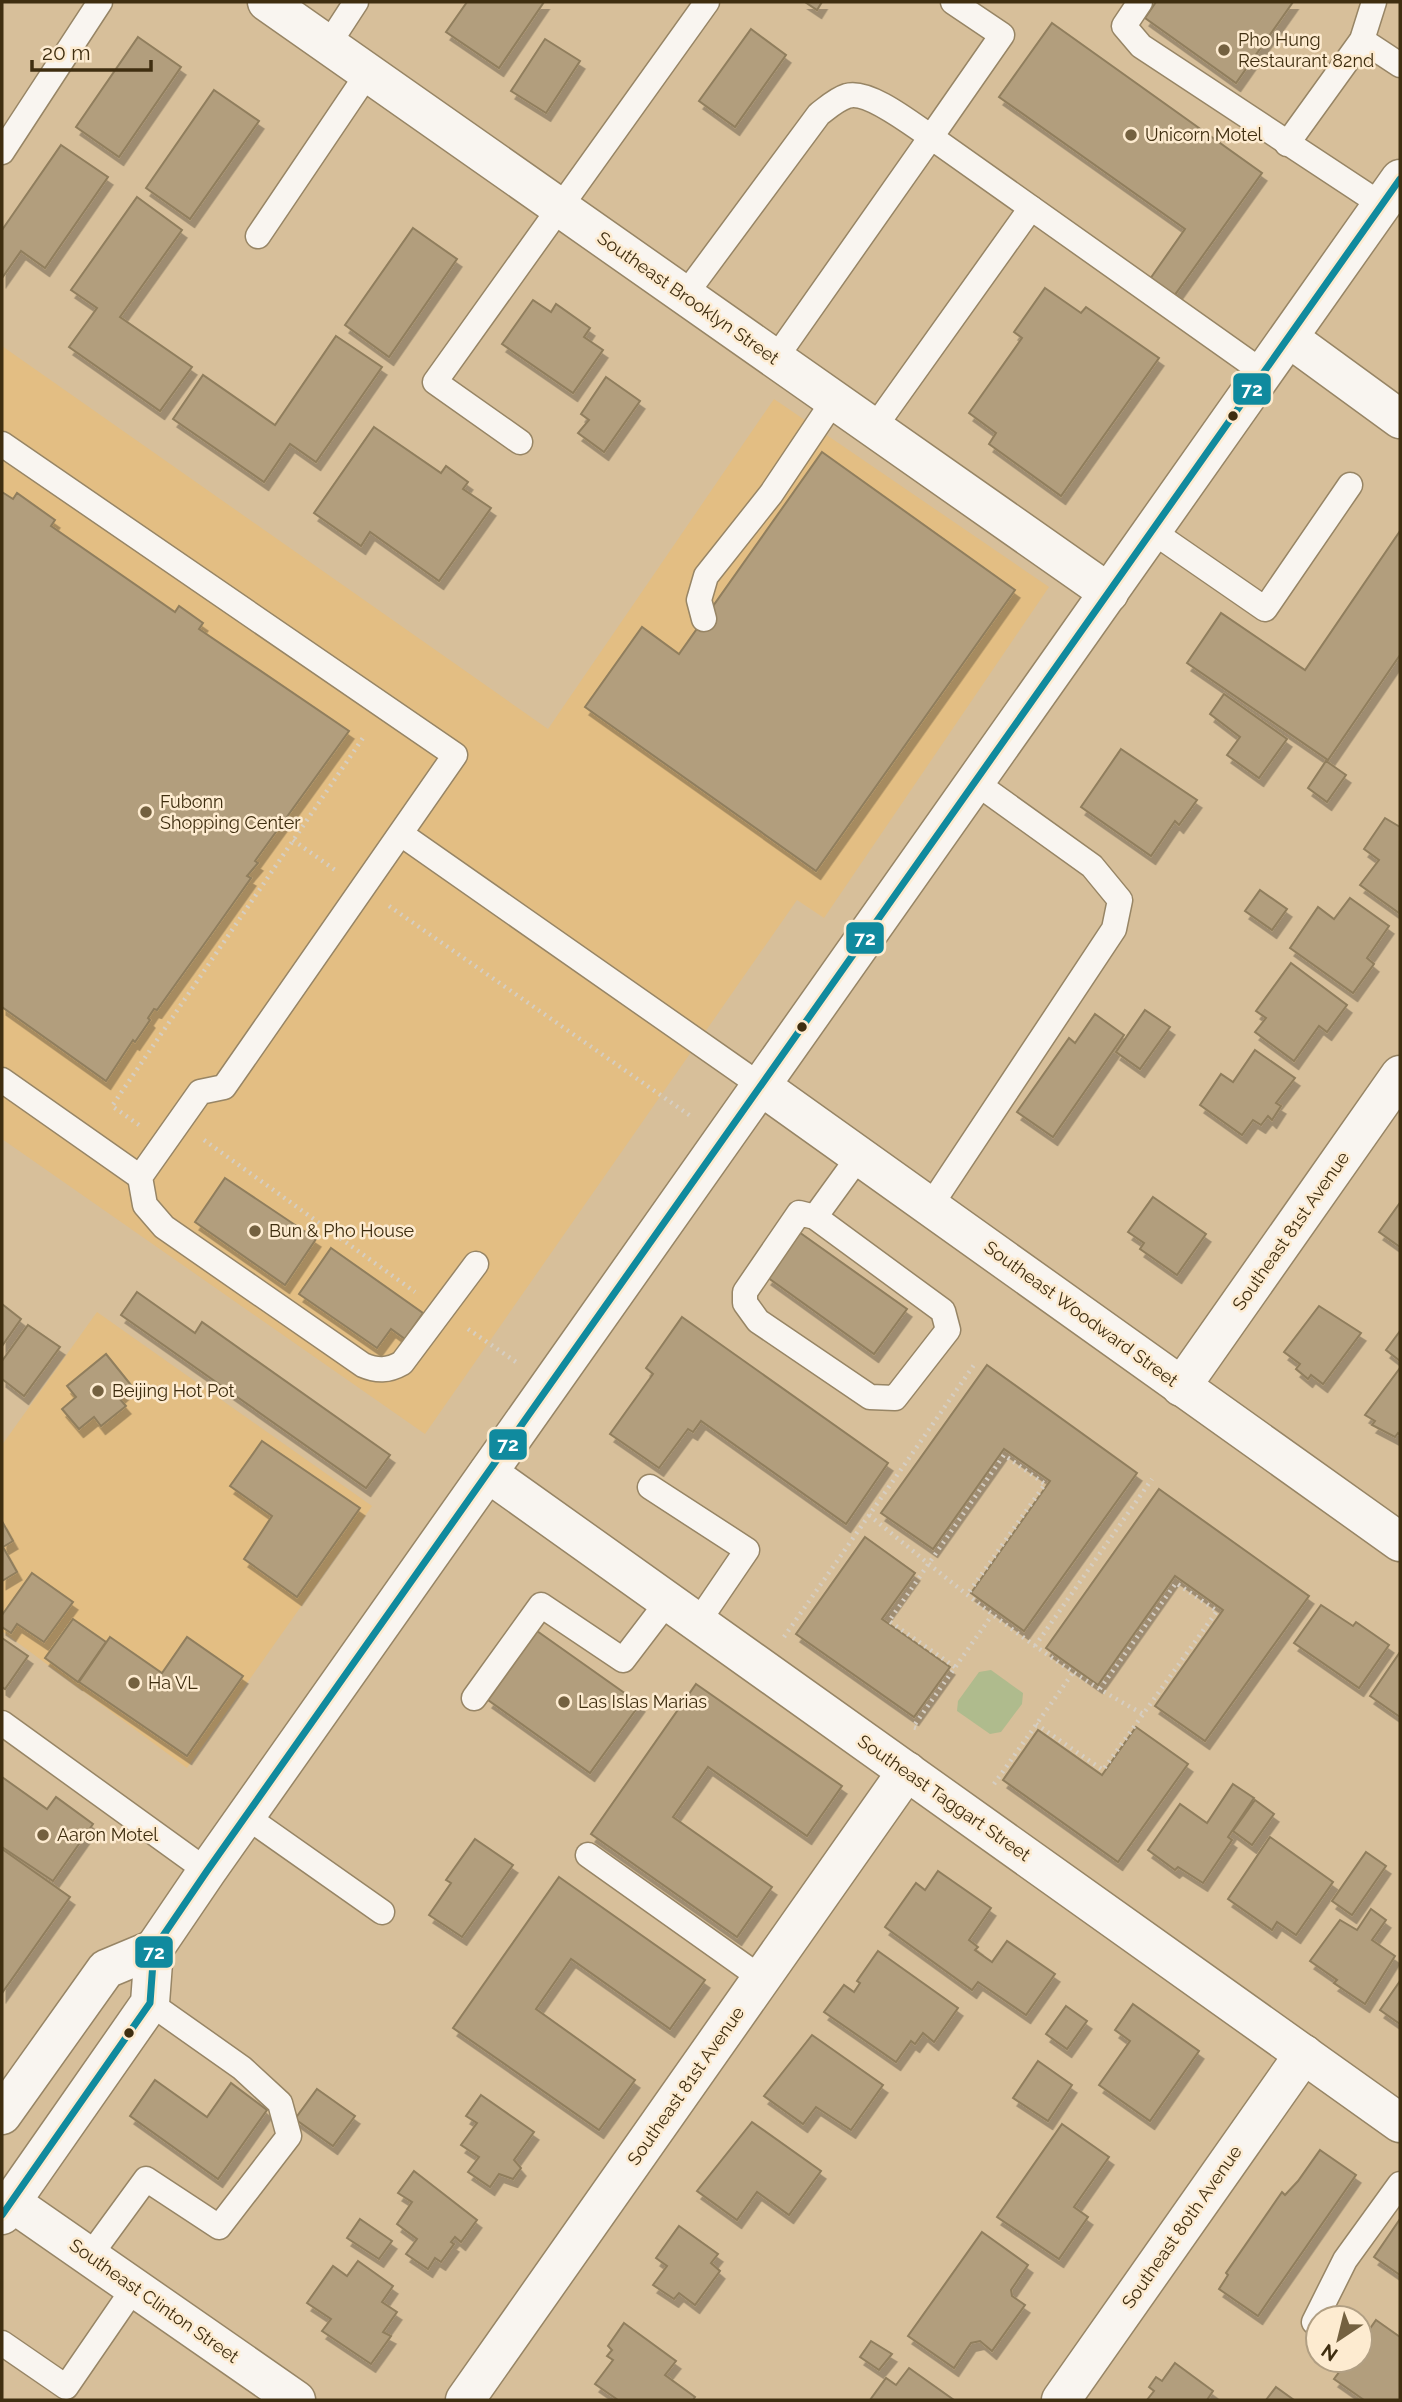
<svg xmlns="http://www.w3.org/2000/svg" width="1402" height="2402" font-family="Raleway,sans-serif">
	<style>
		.built { fill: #e3be83 }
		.green { fill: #afbb8d }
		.building { fill: #b29e7d; stroke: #907e5d; stroke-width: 2; filter: url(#shadow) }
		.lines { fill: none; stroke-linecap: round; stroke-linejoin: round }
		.lane-casing { stroke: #978565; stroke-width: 27 }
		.street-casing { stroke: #978565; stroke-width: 41 }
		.primary-casing { stroke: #978565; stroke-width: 41 }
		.path { stroke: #d6cec2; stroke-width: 4.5; stroke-dasharray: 2 5; stroke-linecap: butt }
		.lane { stroke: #f9f5f0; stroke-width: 24 }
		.street { stroke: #f9f5f0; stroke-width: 38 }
		.primary { stroke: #f9f5f0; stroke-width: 38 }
		.bus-1-casing { stroke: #fdebd0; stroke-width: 12 }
		.bus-1 { stroke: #108a9e; stroke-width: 7 }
		.poi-dot { fill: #746140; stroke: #fdebd0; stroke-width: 2.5 }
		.bus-dot { fill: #3f2e10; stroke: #fdebd0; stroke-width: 2.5 }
		.labels { text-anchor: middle; stroke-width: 5; stroke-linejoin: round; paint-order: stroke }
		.poi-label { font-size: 18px; fill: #3f2e10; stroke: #fdebd0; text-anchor: start }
		.street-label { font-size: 18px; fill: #3f2e10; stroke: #fdebd0 }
		.line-badge { stroke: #fdebd0; stroke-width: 2.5 }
		.badge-label { font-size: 19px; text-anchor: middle; font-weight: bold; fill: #fff }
	</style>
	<defs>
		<filter id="shadow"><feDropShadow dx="4.5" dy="8" stdDeviation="0" flood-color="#0004"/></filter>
	</defs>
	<rect width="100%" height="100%" fill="#d7bf9a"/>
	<g class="built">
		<path d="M2,346l546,383 226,-330 275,188 -225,331 -27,-18 -372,534 -423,-295z"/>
		<path d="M97,1312l275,194 -185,262 -185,-137v-186z"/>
	</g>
	<path class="green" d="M991,1670l32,23 -1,11 -21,28 -11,2 -33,-23 1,-10 21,-29z"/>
	<g class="building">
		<path d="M467,2h77l-45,66 -53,-36z"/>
		<path d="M805,2h17l-5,8z"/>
		<path d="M1156,2h137l-57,81 -91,-65z"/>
		<path d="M1052,23l210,150 -88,123 -24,-17 35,-50 -186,-132z"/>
		<path d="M751,29l35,26 -51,72 -36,-26z"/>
		<path d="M138,37l43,30 -62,90 -43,-30z"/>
		<path d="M545,39l35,22 -34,52 -35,-22z"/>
		<path d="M214,90l45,31 -69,98 -44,-31z"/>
		<path d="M61,145l47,32 -63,91 -24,-17 -19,27v-48z"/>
		<path d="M137,197l45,33 -62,87 72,50 -32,44 -91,-64 28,-39 -26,-18z"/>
		<path d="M413,228l44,31 -68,98 -44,-32z"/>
		<path d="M1045,288l36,25 5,-6 73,51 -98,138 -72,-52 7,-11 -27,-20 53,-75 -8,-6z"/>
		<path d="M533,300l18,12 5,-8 34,24 -6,9 19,13 -30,43 -71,-49z"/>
		<path d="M336,336l46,31 -66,95 -26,-18 -26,38 -91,-63 30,-44 72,50z"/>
		<path d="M606,377l34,24 -36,51 -26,-19 11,-13 -8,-6z"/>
		<path d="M374,427l67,46 5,-7 22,16 -5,7 28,19 -52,73 -69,-49 -9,14 -47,-33z"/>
		<path d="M822,452l193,138 -199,281 -231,-164 57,-80 37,27z"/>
		<path d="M2,492l11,7 4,-6 38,27 -4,6 124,86 4,-6 24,17 -4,6 150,102 -94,130 3,2 -11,13 4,2 -41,58 -53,74 -3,-1 -6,9 2,2 -15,22 -2,-2 -27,41 -104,-74z"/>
		<path d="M1400,531v124l-72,105 -141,-97 34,-50 84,57z"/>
		<path d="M1224,694l63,45 -28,39 -32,-23 13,-18 -30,-23z"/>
		<path d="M1121,749l76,51 -18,25 -4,-4 -24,35 -70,-49z"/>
		<path d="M1326,761l20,14 -19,27 -19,-14z"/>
		<path d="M1385,818l15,9 -1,86 -39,-28 19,-25 -15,-11z"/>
		<path d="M1260,890l27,19 -15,21 -27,-19z"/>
		<path d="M1350,898l39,28 -22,32 7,6 -21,29 -63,-45 28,-41 16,12z"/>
		<path d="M1291,963l56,42 -20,27 -8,-6 -25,35 -39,-29 11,-14 -10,-7z"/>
		<path d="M1145,1010l25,17 -30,42 -24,-17z"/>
		<path d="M1095,1014l29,21 -71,102 -36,-25 52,-74 6,5z"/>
		<path d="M1255,1050l40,28 -19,25 5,3 -9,14 -4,-4 -7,9 -8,-5 -11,15 -42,-30 21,-31 12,8z"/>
		<path d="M225,1178l91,61 -31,46 -90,-63z"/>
		<path d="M1153,1197l53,37 -29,41 -37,-26 4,-6 -16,-11z"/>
		<path d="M1399,1204l1,1v42l-21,-15z"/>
		<path d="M799,1232l108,77 -33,45 -107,-77z"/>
		<path d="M331,1248l92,65 -18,26 -14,-10 -14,19 -78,-54z"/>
		<path d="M137,1292l58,41 7,-11 188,133 -24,33 -245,-173z"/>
		<path d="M2,1304l19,15 -19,27z"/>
		<path d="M1319,1306l42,27 -38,51 -12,-9 -3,4 -12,-10 4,-5 -16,-12z"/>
		<path d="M682,1317l206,146 -42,61 -145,-103 -8,11 -5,-3 -29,39 -49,-34 43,-60 -7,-6z"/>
		<path d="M28,1325l32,22 -36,49 -22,-17v-18z"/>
		<path d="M1400,1331v30l-14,-11z"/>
		<path d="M106,1354l25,31 -13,12 8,9 -25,20 -7,-9 -15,12 -17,-20 14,-12 -9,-11z"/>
		<path d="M987,1365l150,108 -113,158 -53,-38 79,-112 -46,-32 -71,100 -52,-36z"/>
		<path d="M1400,1368v67l-2,-2 -3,4 -23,-12 3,-4 -10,-6z"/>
		<path d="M262,1441l98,67 -63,89 -53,-38 28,-43 -42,-30z"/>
		<path d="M1159,1489l150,107 -104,145 -50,-35 68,-96 -48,-34 -77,109 -52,-37z"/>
		<path d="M3,1523l10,18 -10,6 14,25 -15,9z"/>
		<path d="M865,1537l50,36 -33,46 68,48 -36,50 -118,-83z"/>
		<path d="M32,1573l41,29 -29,40 -27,-18 -6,9 -9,-6v-12z"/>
		<path d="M1321,1605l32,21 3,-4 33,23 -30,43 -65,-45z"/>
		<path d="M73,1619l33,23 -28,40 -33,-24z"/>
		<path d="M537,1631l103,73 -50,69 -102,-73z"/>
		<path d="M110,1637l52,36 25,-36 56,39 -56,80 -108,-74z"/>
		<path d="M2,1638l26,18 -23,33 -3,-2z"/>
		<path d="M1400,1652v65l-30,-21z"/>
		<path d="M696,1684l146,102 -35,50 -99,-69 -35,50 99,70 -35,50 -146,-103z"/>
		<path d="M1136,1727l52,37 -70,98 -115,-82 35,-50 64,45z"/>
		<path d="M2,1777l45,32 9,-12 37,27 -40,57 -51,-34z"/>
		<path d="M1233,1784l21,14 -26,39 4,3 -29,43 -25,-16 -3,3 -27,-20 32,-46 27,19z"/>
		<path d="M1255,1800l19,14 -22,31 -19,-14z"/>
		<path d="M1270,1837l63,45 -37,53 -19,-13 -5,8 -44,-31z"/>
		<path d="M475,1839l38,26 -51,72 -33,-22 22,-32 -5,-3z"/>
		<path d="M2,1849l68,48 -68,96z"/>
		<path d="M1366,1852l20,14 -34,49 -20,-14z"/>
		<path d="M938,1871l53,37 -22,32 9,7 -3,3 17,12 15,-21 48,33 -29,41 -48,-33 -6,8 -87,-63 31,-44 9,7z"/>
		<path d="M559,1877l146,103 -35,49 -99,-70 -35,50 99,71 -36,50 -146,-102z"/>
		<path d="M1371,1909l15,11 -14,20 23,16 -30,48 -31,-21 3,-3 -27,-19 30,-41 17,10z"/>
		<path d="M878,1951l80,57 -24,34 -11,-9 -8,11 -4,-3 -15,21 -72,-50 20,-27 10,7 6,-9 -3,-2z"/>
		<path d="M1400,1981v43l-20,-14z"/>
		<path d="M1133,2004l66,47 -49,70 -51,-36 31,-44 -15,-11z"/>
		<path d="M1066,2006l21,15 -20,28 -21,-15z"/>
		<path d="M812,2035l71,50 -32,45 -35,-23 -13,17 -39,-28z"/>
		<path d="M1038,2061l34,24 -24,36 -35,-23z"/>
		<path d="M155,2080l52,37 24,-34 36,27 -49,69 -88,-63z"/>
		<path d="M317,2089l38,27 -22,30 -38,-27z"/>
		<path d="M481,2095l53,37 -20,28 7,8 -8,11 -14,-5 -9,13 -22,-15 11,-15 -18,-12 16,-22 -11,-7z"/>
		<path d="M752,2122l69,49 -32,44 -32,-23 -20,28 -40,-29z"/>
		<path d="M1062,2124l47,33 -35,50 14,10 -29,42 -62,-42z"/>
		<path d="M1320,2150l36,25 -98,141 -39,-27 9,-14 -2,-2 56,-81 3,3 13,-14z"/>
		<path d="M414,2171l63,49 -16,22 -6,-5 -4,5 3,2 -13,18 -6,-4 -7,11 -22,-15 11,-15 -20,-15 15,-22 -14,-9z"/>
		<path d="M360,2219l32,22 -13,18 -32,-21z"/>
		<path d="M1400,2219v56l-26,-18z"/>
		<path d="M679,2226l39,28 -7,9 9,8 -25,34 -16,-12 -5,6 -21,-14 14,-19 -11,-8z"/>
		<path d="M982,2232l46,33 -17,25 1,6 13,9 -33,46 -12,-10 -9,2 -17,25 -46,-32z"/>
		<path d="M358,2261l35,25 -11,16 15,10 -14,20 8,4 -20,28 -49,-33 9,-12 -24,-16 26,-37 14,10z"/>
		<path d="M1376,2320l24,17v63h-36l-30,-21 14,-19h12v-17z"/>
		<path d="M624,2323l52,38 -11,14 30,22 -2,3h-75l-23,-16 18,-24 -6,-4 5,-6 -4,-4z"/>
		<path d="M871,2341l21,13 -13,16 -19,-13z"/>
		<path d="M1175,2363l38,28 -6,9h-60l7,-9 -5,-4 7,-10 6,4z"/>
		<path d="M909,2368l45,32h-84l16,-22 10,7z"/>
		<path d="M1276,2387l18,13h-28z"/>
	</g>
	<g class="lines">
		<g class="lane-casing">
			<g id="lane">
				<path d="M1140,2l-16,24 17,20 241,159"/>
				<path d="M1362,40l38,25"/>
				<path d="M328,45l28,-43"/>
				<path d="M1287,144l75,-104 12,-38"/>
				<path d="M2,152l98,-150"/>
				<path d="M258,236l110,-163"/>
				<path d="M685,295l134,-181c8,-6 18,-15 28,-18 21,-7 66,29 84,41l71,-102 -49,-33"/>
				<path d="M775,359l156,-222 333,236"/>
				<path d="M874,428l157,-220"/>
				<path d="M520,442l-85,-60 272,-380"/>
				<path d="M2,444l453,311 -231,332 -24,5 -60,85 5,28 19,22 199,138c14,6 25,6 39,-2l74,-99"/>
				<path d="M1152,531l113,78 85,-124"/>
				<path d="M704,619l-5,-19 7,-24 65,-82 63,-94"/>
				<path d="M401,834l360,252"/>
				<path d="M2,1080l138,97"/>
				<path d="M931,1205l183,-276 6,-29 -28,-34 -117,-84"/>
				<path d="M799,1213l16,4 128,94 5,19 -53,68 -25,-1 -112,-76 -13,-18v-11z"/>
				<path d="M815,1217l45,-62"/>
				<path d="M650,1487l97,63 -49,72"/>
				<path d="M474,1698l67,-93 82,55 45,-59"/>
				<path d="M2,1723l205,148"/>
				<path d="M247,1817l135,95"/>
				<path d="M588,1855l173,123"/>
				<path d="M89,2257l57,-78 73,48 70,-91 -9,-33 -38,-35 -92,-65"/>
				<path d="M1314,2322l31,-62 55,-76"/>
				<path d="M2,2343l64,44 68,-99"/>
			</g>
		</g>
		<g class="street-casing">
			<g id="street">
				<path d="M267,2l842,591"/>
				<path d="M1289,338l111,81"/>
				<path d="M761,1086l639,456"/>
				<path d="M1181,1387l219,-312"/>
				<path d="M488,1473l912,650"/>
				<path d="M11,2202l285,198"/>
				<path d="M465,2400l442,-629"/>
				<path d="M1061,2400l243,-346"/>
			</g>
		</g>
		<g class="primary-casing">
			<g id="primary">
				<path d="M2,2115l104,-146 48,-20"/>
				<path d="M2,2215l148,-212 4,-54 53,-78 1193,-1692"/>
			</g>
		</g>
		<g class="path">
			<path d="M293,840l42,30"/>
			<path d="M389,906l303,211"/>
			<path d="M139,1125l-27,-19 253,-371"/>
			<path d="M204,1140l211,152"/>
			<path d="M468,1329l51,35"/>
			<path d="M869,1515c88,72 174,145 274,199"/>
			<path d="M784,1637l190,-272"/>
			<path d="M1035,1646l117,-167"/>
			<path d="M955,1667l-66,-46 115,-166 41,29 -78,111"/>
			<path d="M1036,1724l67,46 114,-159 -41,-28 -77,107"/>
			<path d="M916,1728l-3,-1 79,-112"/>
			<path d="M994,1784l78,-110"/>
		</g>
		<use href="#lane" class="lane"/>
		<use href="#street" class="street"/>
		<use href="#primary" class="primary"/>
		<g class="bus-1-casing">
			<path id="bus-1" d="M2,2215l148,-212 4,-54 53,-78 1193,-1692"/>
		</g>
		<use href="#bus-1" class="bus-1"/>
	</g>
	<g class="poi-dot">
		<circle cx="1224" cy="50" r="7"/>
		<circle cx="1131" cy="135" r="7"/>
		<circle cx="146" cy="812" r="7"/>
		<circle cx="255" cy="1231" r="7"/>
		<circle cx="98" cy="1391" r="7"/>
		<circle cx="134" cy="1683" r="7"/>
		<circle cx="564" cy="1702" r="7"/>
		<circle cx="43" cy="1835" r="7"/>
	</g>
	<g class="bus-dot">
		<circle cx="1233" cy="416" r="6"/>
		<circle cx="802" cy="1027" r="6"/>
		<circle cx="129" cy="2033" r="6"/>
	</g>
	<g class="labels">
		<g class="poi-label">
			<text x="1238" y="46">Pho Hung<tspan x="1238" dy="21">Restaurant 82nd</tspan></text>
			<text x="1145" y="141">Unicorn Motel</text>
			<text x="160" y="808">Fubonn<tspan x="160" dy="21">Shopping Center</tspan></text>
			<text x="269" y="1237">Bun &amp; Pho House</text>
			<text x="112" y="1397">Beijing Hot Pot</text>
			<text x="148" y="1689">Ha VL</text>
			<text x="578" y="1708">Las Islas Marias</text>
			<text x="57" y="1841">Aaron Motel</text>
		</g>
		<g class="street-label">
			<text transform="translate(688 298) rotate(35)" y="6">Southeast Brooklyn Street</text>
			<text transform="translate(1291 1231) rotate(-55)" y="6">Southeast 81st Avenue</text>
			<text transform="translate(1081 1314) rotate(36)" y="6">Southeast Woodward Street</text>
			<text transform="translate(944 1798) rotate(35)" y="6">Southeast Taggart Street</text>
			<text transform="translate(686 2086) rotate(-55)" y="6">Southeast 81st Avenue</text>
			<text transform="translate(1182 2227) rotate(-55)" y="6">Southeast 80th Avenue</text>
			<text transform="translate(154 2301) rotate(35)" y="6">Southeast Clinton Street</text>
		</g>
	</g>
	<g class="line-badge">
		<rect x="1232" y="372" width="40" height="34" rx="7" fill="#108a9e"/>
		<rect x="845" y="921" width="40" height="34" rx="7" fill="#108a9e"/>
		<rect x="488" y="1428" width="40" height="33" rx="7" fill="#108a9e"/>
		<rect x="134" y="1935" width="40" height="34" rx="7" fill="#108a9e"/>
	</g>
	<g class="badge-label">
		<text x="1252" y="396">72</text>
		<text x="865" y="945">72</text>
		<text x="508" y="1451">72</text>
		<text x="154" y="1959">72</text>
	</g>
	<rect width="1402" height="2402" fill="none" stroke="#3f2e10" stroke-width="7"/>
	<g transform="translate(1339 2339) rotate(215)"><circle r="33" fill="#fdebd0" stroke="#b19f83" stroke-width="2"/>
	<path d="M0-5L12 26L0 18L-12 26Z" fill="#746140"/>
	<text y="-10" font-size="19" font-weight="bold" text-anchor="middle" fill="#3f2e10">N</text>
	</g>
	<path d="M32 60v10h119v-10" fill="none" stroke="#3f2e10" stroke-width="3.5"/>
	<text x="42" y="60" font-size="21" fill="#3f2e10" stroke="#fdebd0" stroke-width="5" paint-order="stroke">20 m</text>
</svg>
